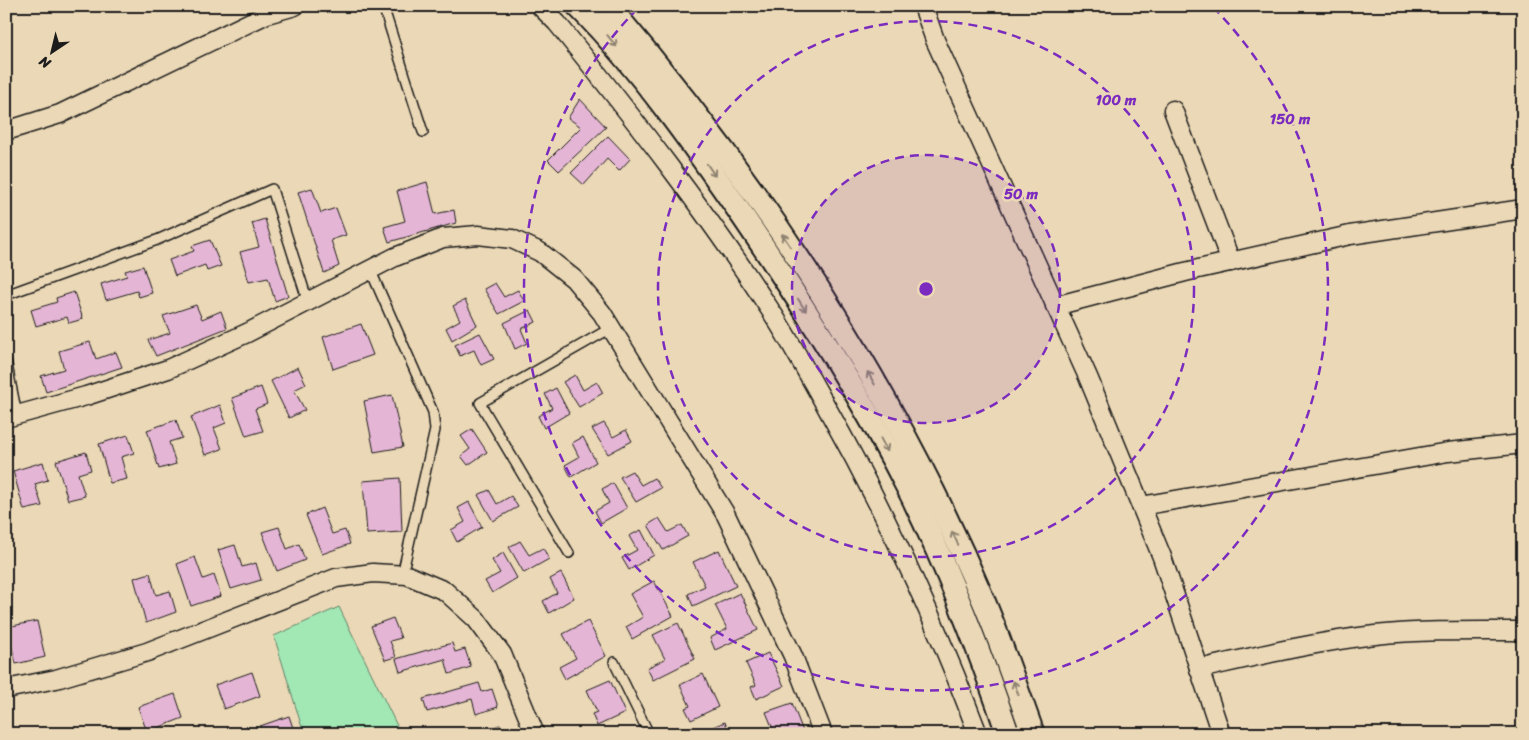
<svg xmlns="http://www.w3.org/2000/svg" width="1529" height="740" font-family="Sriracha,sans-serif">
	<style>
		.green { fill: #a2e8b5; stroke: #5f8268 }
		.building { fill: #e5b5d5; stroke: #1c1c1c }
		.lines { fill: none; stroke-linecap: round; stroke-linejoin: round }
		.service-casing { stroke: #1c1c1c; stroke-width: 12 }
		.minor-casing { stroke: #1c1c1c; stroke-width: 21 }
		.tertiary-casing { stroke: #1c1c1c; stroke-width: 26 }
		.service { stroke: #ebd8b6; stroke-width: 9 }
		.minor { stroke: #ebd8b6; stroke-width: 18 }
		.tertiary { stroke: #ebd8b6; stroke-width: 22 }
		.oneway { stroke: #8e8371 }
		.ring { fill: none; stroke: #7b2cbf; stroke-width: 2.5; stroke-dasharray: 9 6 }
		.centre { fill: #7b2cbf; stroke: #ebd8b6; stroke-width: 2.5 }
		.ring-label { font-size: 15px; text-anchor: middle; font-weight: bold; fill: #7b2cbf; stroke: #ebd8b6; stroke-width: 5; stroke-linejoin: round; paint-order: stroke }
	</style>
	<rect width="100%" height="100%" fill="#ebd8b6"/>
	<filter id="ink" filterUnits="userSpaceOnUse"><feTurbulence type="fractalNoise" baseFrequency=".02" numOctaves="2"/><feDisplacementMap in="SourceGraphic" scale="10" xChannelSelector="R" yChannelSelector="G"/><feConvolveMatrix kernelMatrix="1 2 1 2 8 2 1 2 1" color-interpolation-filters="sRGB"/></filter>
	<g filter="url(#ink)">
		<path class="green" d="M339,607l62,127h-97l-30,-98z"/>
		<g class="building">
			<path d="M580,99l26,28 -47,44 -11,-11 33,-33 -13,-9z"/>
			<path d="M608,136l22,23 -11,12 -12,-12 -23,26 -13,-12z"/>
			<path d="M427,182l8,32 19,-4 2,13 -67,19 -5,-15 21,-6 -8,-30z"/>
			<path d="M312,188l9,25 15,-5 10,27 -15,5 8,26 -15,7 -26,-81z"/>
			<path d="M265,219l23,77 -13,5 -7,-23 -19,4 -9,-30 19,-5 -7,-24z"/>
			<path d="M210,240l11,26 -14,5 -2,-6 -30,11 -6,-16 25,-9 -2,-5z"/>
			<path d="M143,266l9,27 -13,4 -2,-6 -31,9 -5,-16 26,-8 -2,-5z"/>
			<path d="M495,283l9,14 14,-7 6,11 -25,13 -15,-25z"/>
			<path d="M74,292l9,27 -14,4 -2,-6 -31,9 -5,-16 26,-8 -1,-4z"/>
			<path d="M465,300l12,25 -25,15 -6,-12 14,-8 -7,-14z"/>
			<path d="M196,305l6,14 19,-8 6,17 -71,28 -8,-16 22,-7 -7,-17z"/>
			<path d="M530,310l6,12 -15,7 6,14 -12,6 -11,-26z"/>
			<path d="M361,324l12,31 -40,14 -10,-32z"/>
			<path d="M480,333l14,26 -13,6 -7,-15 -14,6 -5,-11z"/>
			<path d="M90,342l6,17 20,-7 6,15 -76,25 -5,-16 23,-7 -5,-18z"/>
			<path d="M298,367l8,17 -12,6 11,20 -16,8 -18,-37z"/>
			<path d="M575,375l8,15 14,-8 6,11 -24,14 -16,-25z"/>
			<path d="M261,387l6,17 -12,5 8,22 -17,5 -14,-38z"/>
			<path d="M556,388l13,25 -25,15 -6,-12 14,-8 -7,-14z"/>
			<path d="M392,395l11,52 -29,5 -10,-51z"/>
			<path d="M220,405l6,18 -12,5 8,21 -17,6 -14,-38z"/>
			<path d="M176,420l6,18 -13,4 7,22 -17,5 -12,-39z"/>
			<path d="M604,423l9,14 13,-7 6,11 -24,13 -16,-25z"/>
			<path d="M472,429l15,23 -19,13 -7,-9 9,-7 -9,-13z"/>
			<path d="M128,435l6,18 -13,4 6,22 -17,4 -11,-39z"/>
			<path d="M583,437l13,25 -25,15 -6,-12 14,-8 -7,-14z"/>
			<path d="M86,452l5,18 -13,4 7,22 -17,4 -12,-39z"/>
			<path d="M43,462l5,18 -13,4 7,22 -18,4 -11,-39z"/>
			<path d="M632,471l9,14 13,-7 7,10 -25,14 -16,-25z"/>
			<path d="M400,478l2,54 -35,2 -4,-53z"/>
			<path d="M613,483l14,25 -26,15 -6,-12 14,-8 -7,-14z"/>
			<path d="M489,490l8,14 14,-8 7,11 -25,14 -15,-26z"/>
			<path d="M469,502l13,25 -25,15 -6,-12 14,-8 -7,-14z"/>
			<path d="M322,508l10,26 13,-4 5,14 -28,10 -16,-39z"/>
			<path d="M659,518l9,14 14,-7 6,11 -25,14 -15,-25z"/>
			<path d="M279,527l8,22 12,-5 6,16 -28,11 -15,-39z"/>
			<path d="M641,530l13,25 -25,15 -7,-12 15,-8 -8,-14z"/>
			<path d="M520,541l9,14 14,-7 6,11 -25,14 -15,-26z"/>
			<path d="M235,545l7,22 14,-4 5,17 -30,9 -13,-39z"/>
			<path d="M719,550l17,36 -43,20 -5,-12 17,-8 -12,-24z"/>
			<path d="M503,553l14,25 -25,15 -7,-12 15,-8 -8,-13z"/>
			<path d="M195,557l8,22 11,-4 7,21 -30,10 -14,-42z"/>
			<path d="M150,573l6,22 14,-4 6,21 -30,11 -12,-45z"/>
			<path d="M561,573l13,25 -25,15 -6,-12 14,-8 -7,-14z"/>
			<path d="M654,581l19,35 -41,23 -6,-12 17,-10 -13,-23z"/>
			<path d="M740,593l18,37 -43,20 -5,-12 17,-9 -12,-24z"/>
			<path d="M393,618l8,20 -11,3 6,16 -11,3 -14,-34z"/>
			<path d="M37,621l8,36 -29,7 -9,-37z"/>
			<path d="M588,621l18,35 -41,23 -6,-12 17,-9 -13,-24z"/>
			<path d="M678,623l17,36 -42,21 -6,-12 18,-9 -12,-24z"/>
			<path d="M452,643l3,9 10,-3 6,18 -22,7 -4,-15 -45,13 -4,-13z"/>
			<path d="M768,653l16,33 -28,13 -5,-12 5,-2 -10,-22z"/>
			<path d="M252,672l8,24 -36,13 -9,-24z"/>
			<path d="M703,674l15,33 -27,13 -6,-12 5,-2 -10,-21z"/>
			<path d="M610,680l15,33 -28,13 -5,-12 5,-2 -10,-22z"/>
			<path d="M479,683l3,9 10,-3 6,18 -22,7 -4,-15 -45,13 -4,-13z"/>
			<path d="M175,694l8,24 -36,14 -9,-25z"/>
			<path d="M792,703l12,31h-29l-9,-22z"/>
			<path d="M289,716l6,18h-33l-2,-8z"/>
			<path d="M725,722l4,12h-26l-1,-3z"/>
			<path d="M500,725l3,8 11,-3 1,4h-47z"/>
		</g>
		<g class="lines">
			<g class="service-casing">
				<g id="service">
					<path d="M383,6l40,126"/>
					<path d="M370,269l63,143 2,18 -33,145"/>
					<path d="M6,295l151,-55 115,-51 36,113"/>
					<path d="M6,360l11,55"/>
					<path d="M569,553l-89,-150 131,-75"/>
					<path d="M614,662l35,72"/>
				</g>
			</g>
			<g class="minor-casing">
				<g id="minor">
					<path d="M540,6l17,17c75,93 149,188 214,288 20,31 38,65 56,97 59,105 109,213 151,326"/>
					<path d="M923,6l12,34 153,337 74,180 59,177"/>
					<path d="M1173,110l58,152"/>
					<path d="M6,131l54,-17 207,-100 28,-8"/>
					<path d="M1055,306l130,-34 165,-37 173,-26"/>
					<path d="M6,418l80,-22 82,-27 79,-36 148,-76 48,-19 35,-3 34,4 28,13 34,27 28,34 124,202 67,141 30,78"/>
					<path d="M1141,506l307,-54 75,-8"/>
					<path d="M1199,669c58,-13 116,-27 176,-34 49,-5 99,-4 148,-4"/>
					<path d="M6,689l50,-10 91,-27 189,-74 37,-5 34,2 38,16 31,28 26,35 33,80"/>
				</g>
			</g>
			<g class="tertiary-casing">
				<g id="tertiary">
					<path d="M578,6c63,64 115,138 166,212 61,90 119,181 168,278 37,76 69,158 96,238"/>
					<path d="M608,6c152,178 285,380 376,596 18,43 33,88 49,132"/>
				</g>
			</g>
			<use href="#service" class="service"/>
			<use href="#minor" class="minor"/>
			<use href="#tertiary" class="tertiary"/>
		</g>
		<defs><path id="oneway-shaft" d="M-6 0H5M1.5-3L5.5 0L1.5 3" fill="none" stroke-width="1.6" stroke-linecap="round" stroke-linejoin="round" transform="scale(1.25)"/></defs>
		<g class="oneway">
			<use href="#oneway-shaft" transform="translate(612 41) rotate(51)"/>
			<use href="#oneway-shaft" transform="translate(711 170) rotate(56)"/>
			<use href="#oneway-shaft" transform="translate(786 240) rotate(-124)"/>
			<use href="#oneway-shaft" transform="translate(802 305) rotate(57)"/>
			<use href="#oneway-shaft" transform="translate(871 378) rotate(-120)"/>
			<use href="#oneway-shaft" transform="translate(884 445) rotate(62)"/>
			<use href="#oneway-shaft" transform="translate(955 538) rotate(-115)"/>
			<use href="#oneway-shaft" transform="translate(1016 688) rotate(-110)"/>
		</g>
	</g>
	<circle cx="926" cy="289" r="134" fill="#7b2cbf" fill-opacity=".12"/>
	<g class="ring">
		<circle cx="926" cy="289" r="134"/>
		<circle cx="926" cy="289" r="268"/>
		<path d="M1213 7A402 402 0 1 1 639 7"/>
	</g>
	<circle cx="926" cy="289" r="8" class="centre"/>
	<g class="ring-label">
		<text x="1116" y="105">100 m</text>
		<text x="1290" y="124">150 m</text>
		<text x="1021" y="199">50 m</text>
	</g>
	<rect width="1529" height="740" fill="none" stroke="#ebd8b6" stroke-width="25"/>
	<rect x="12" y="12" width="1504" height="715" fill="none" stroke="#1c1c1c" stroke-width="2" filter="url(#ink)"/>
	<g transform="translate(52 52) rotate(215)" stroke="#ebd8b6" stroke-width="4" paint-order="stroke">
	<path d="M0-4L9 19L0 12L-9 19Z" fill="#1c1c1c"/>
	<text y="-8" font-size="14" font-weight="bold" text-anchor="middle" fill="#1c1c1c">N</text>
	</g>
</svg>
